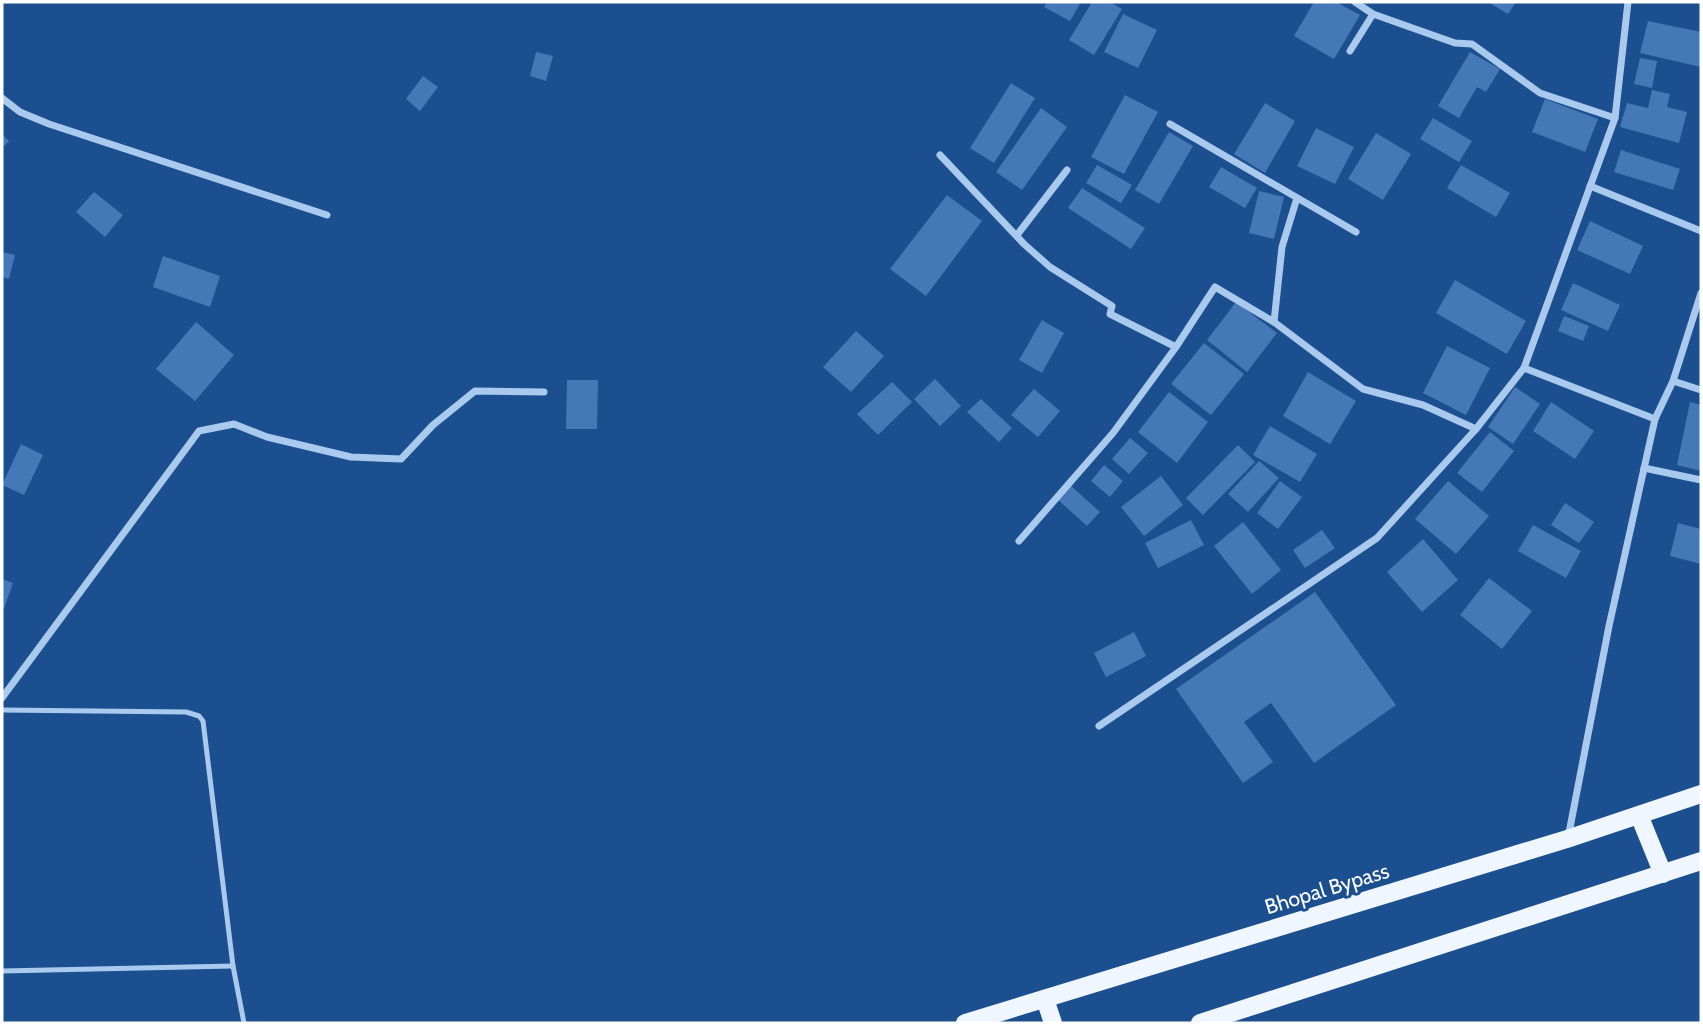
<svg xmlns="http://www.w3.org/2000/svg" width="1703" height="1025" font-family="Cabin,sans-serif">
	<style>
		.building { fill: #4478b7 }
		.lines { fill: none; stroke-linecap: round; stroke-linejoin: round }
		.lane { stroke: #a9c9ee; stroke-width: 5 }
		.street { stroke: #a9c9ee; stroke-width: 7 }
		.primary { stroke: #f0f6ff; stroke-width: 18 }
		.labels { text-anchor: middle; stroke-width: 6; stroke-linejoin: round; paint-order: stroke }
		.street-label { font-size: 21px; fill: #fff; stroke: #1b4f8f }
	</style>
	<rect width="100%" height="100%" fill="#1b4f8f"/>
	<g class="building">
		<path d="M1047,2h34l-11,19 -26,-14z"/>
		<path d="M1092,2h18l12,7 -28,46 -25,-15z"/>
		<path d="M1314,2h22l24,13 -26,44 -40,-23z"/>
		<path d="M1488,2h28l-8,12z"/>
		<path d="M1123,14l34,16 -19,38 -34,-16z"/>
		<path d="M1648,21l53,11v35l-61,-14z"/>
		<path d="M536,52l17,4 -7,25 -16,-5z"/>
		<path d="M1470,52l30,17 -14,23 -9,-5 -18,31 -21,-12z"/>
		<path d="M1640,58l17,3 -5,27 -18,-4z"/>
		<path d="M423,76l15,11 -18,24 -14,-12z"/>
		<path d="M1011,83l24,15 -41,65 -24,-15z"/>
		<path d="M1652,90l18,4 -3,13 20,5 -8,31 -59,-16 7,-24 21,5z"/>
		<path d="M1125,95l33,17 -34,62 -33,-17z"/>
		<path d="M1545,99l53,20 -13,33 -53,-20z"/>
		<path d="M1265,103l30,18 -30,52 -31,-19z"/>
		<path d="M1041,108l26,19 -45,63 -26,-18z"/>
		<path d="M1433,118l39,23 -13,21 -39,-23z"/>
		<path d="M1316,128l38,19 -19,37 -38,-18z"/>
		<path d="M1169,132l24,14 -34,58 -24,-14z"/>
		<path d="M1376,133l35,21 -28,46 -35,-21z"/>
		<path d="M2,134l7,7 -7,7z"/>
		<path d="M1621,150l59,19 -7,21 -59,-18z"/>
		<path d="M1097,165l35,20 -11,18 -35,-20z"/>
		<path d="M1461,165l49,28 -14,24 -49,-29z"/>
		<path d="M1221,167l36,21 -12,20 -36,-21z"/>
		<path d="M1082,188l63,40 -14,21 -63,-41z"/>
		<path d="M1259,191l25,6 -10,42 -25,-6z"/>
		<path d="M94,192l29,23 -18,22 -29,-25z"/>
		<path d="M947,195l35,26 -56,75 -36,-27z"/>
		<path d="M1590,221l53,25 -13,28 -53,-24z"/>
		<path d="M2,252l13,3 -6,24 -7,-2z"/>
		<path d="M163,256l57,20 -10,31 -57,-20z"/>
		<path d="M1455,280l71,41 -19,33 -71,-41z"/>
		<path d="M1573,283l47,22 -12,26 -47,-21z"/>
		<path d="M1236,302l41,31 -30,39 -40,-32z"/>
		<path d="M1564,316l25,10 -6,15 -25,-10z"/>
		<path d="M1042,320l22,13 -22,40 -23,-13z"/>
		<path d="M196,322l38,33 -39,46 -39,-32z"/>
		<path d="M856,331l28,25 -33,36 -28,-25z"/>
		<path d="M1204,343l40,31 -33,41 -40,-31z"/>
		<path d="M1447,346l43,22 -24,47 -43,-22z"/>
		<path d="M1308,372l48,29 -26,43 -47,-28z"/>
		<path d="M935,379l26,27 -21,20 -26,-27z"/>
		<path d="M567,380h31l-1,49h-31z"/>
		<path d="M892,382l20,20 -34,33 -21,-21z"/>
		<path d="M1515,387l25,17 -27,40 -25,-17z"/>
		<path d="M1034,389l26,22 -22,26 -27,-22z"/>
		<path d="M1169,392l39,30 -31,41 -39,-31z"/>
		<path d="M981,399l31,29 -13,14 -32,-30z"/>
		<path d="M1551,402l43,29 -19,28 -42,-28z"/>
		<path d="M1690,402l11,3v66l-24,-6z"/>
		<path d="M1270,426l47,28 -17,28 -47,-27z"/>
		<path d="M1490,432l24,19 -32,41 -25,-19z"/>
		<path d="M1130,438l18,15 -19,21 -17,-15z"/>
		<path d="M21,444l22,11 -19,40 -22,-10z"/>
		<path d="M1238,445l17,17 -52,53 -17,-17z"/>
		<path d="M1259,461l20,17 -31,34 -20,-18z"/>
		<path d="M1104,465l19,16 -13,16 -19,-16z"/>
		<path d="M1161,476l22,29 -39,31 -23,-29z"/>
		<path d="M1280,481l22,16 -24,32 -21,-16z"/>
		<path d="M1448,481l41,35 -33,38 -41,-35z"/>
		<path d="M1069,484l31,28 -13,14 -30,-27z"/>
		<path d="M1565,503l29,19 -15,21 -28,-18z"/>
		<path d="M1191,520l13,25 -46,23 -13,-25z"/>
		<path d="M1243,522l38,48 -29,24 -38,-48z"/>
		<path d="M1678,523l23,6v35l-31,-8z"/>
		<path d="M1533,525l48,26 -15,27 -48,-27z"/>
		<path d="M1322,530l13,18 -30,20 -12,-18z"/>
		<path d="M1423,539l35,41 -36,32 -35,-40z"/>
		<path d="M1489,578l43,33 -30,38 -42,-34z"/>
		<path d="M2,579l11,4 -11,31z"/>
		<path d="M1315,592l81,113 -82,58 -43,-60 -27,19 29,40 -30,21 -67,-94z"/>
		<path d="M1134,632l12,24 -40,21 -12,-24z"/>
	</g>
	<g class="lines">
		<g class="lane">
			<path d="M2,710l184,2 13,4 4,5 30,245 11,57"/>
			<path d="M2,971l231,-5"/>
		</g>
		<g class="street">
			<path d="M1373,14l82,29 17,1 68,49 75,25"/>
			<path d="M1350,51l23,-37 -18,-12"/>
			<path d="M2,98l18,14 29,12 278,91"/>
			<path d="M1170,124l186,108"/>
			<path d="M940,155l84,89 26,23 62,39 -2,8 66,33"/>
			<path d="M1590,186l111,45"/>
			<path d="M1017,235l50,-65"/>
			<path d="M1274,322l8,-75 15,-49"/>
			<path d="M1524,368l131,51"/>
			<path d="M1673,381l28,9"/>
			<path d="M1644,468l57,12"/>
			<path d="M1019,541l94,-108 63,-86 39,-60 59,35 89,67 60,16 53,24"/>
			<path d="M2,698l197,-267 35,-7 33,13 84,20 50,2 32,-34 42,-34 69,1"/>
			<path d="M1099,726l278,-188 99,-109 48,-61 91,-250 13,-116"/>
			<path d="M1568,838l41,-212 46,-207 18,-38 28,-88"/>
		</g>
		<g class="primary">
			<path d="M1639,815l24,59"/>
			<path d="M1045,999l8,24"/>
			<path d="M965,1023l602,-184 134,-45"/>
			<path d="M1200,1023l501,-162"/>
		</g>
	</g>
	<g class="labels">
		<g class="street-label">
			<text transform="translate(1327 889) rotate(-17)" y="7">Bhopal Bypass</text>
		</g>
	</g>
	<rect width="1703" height="1025" fill="none" stroke="#ffffff" stroke-width="7"/>
</svg>
